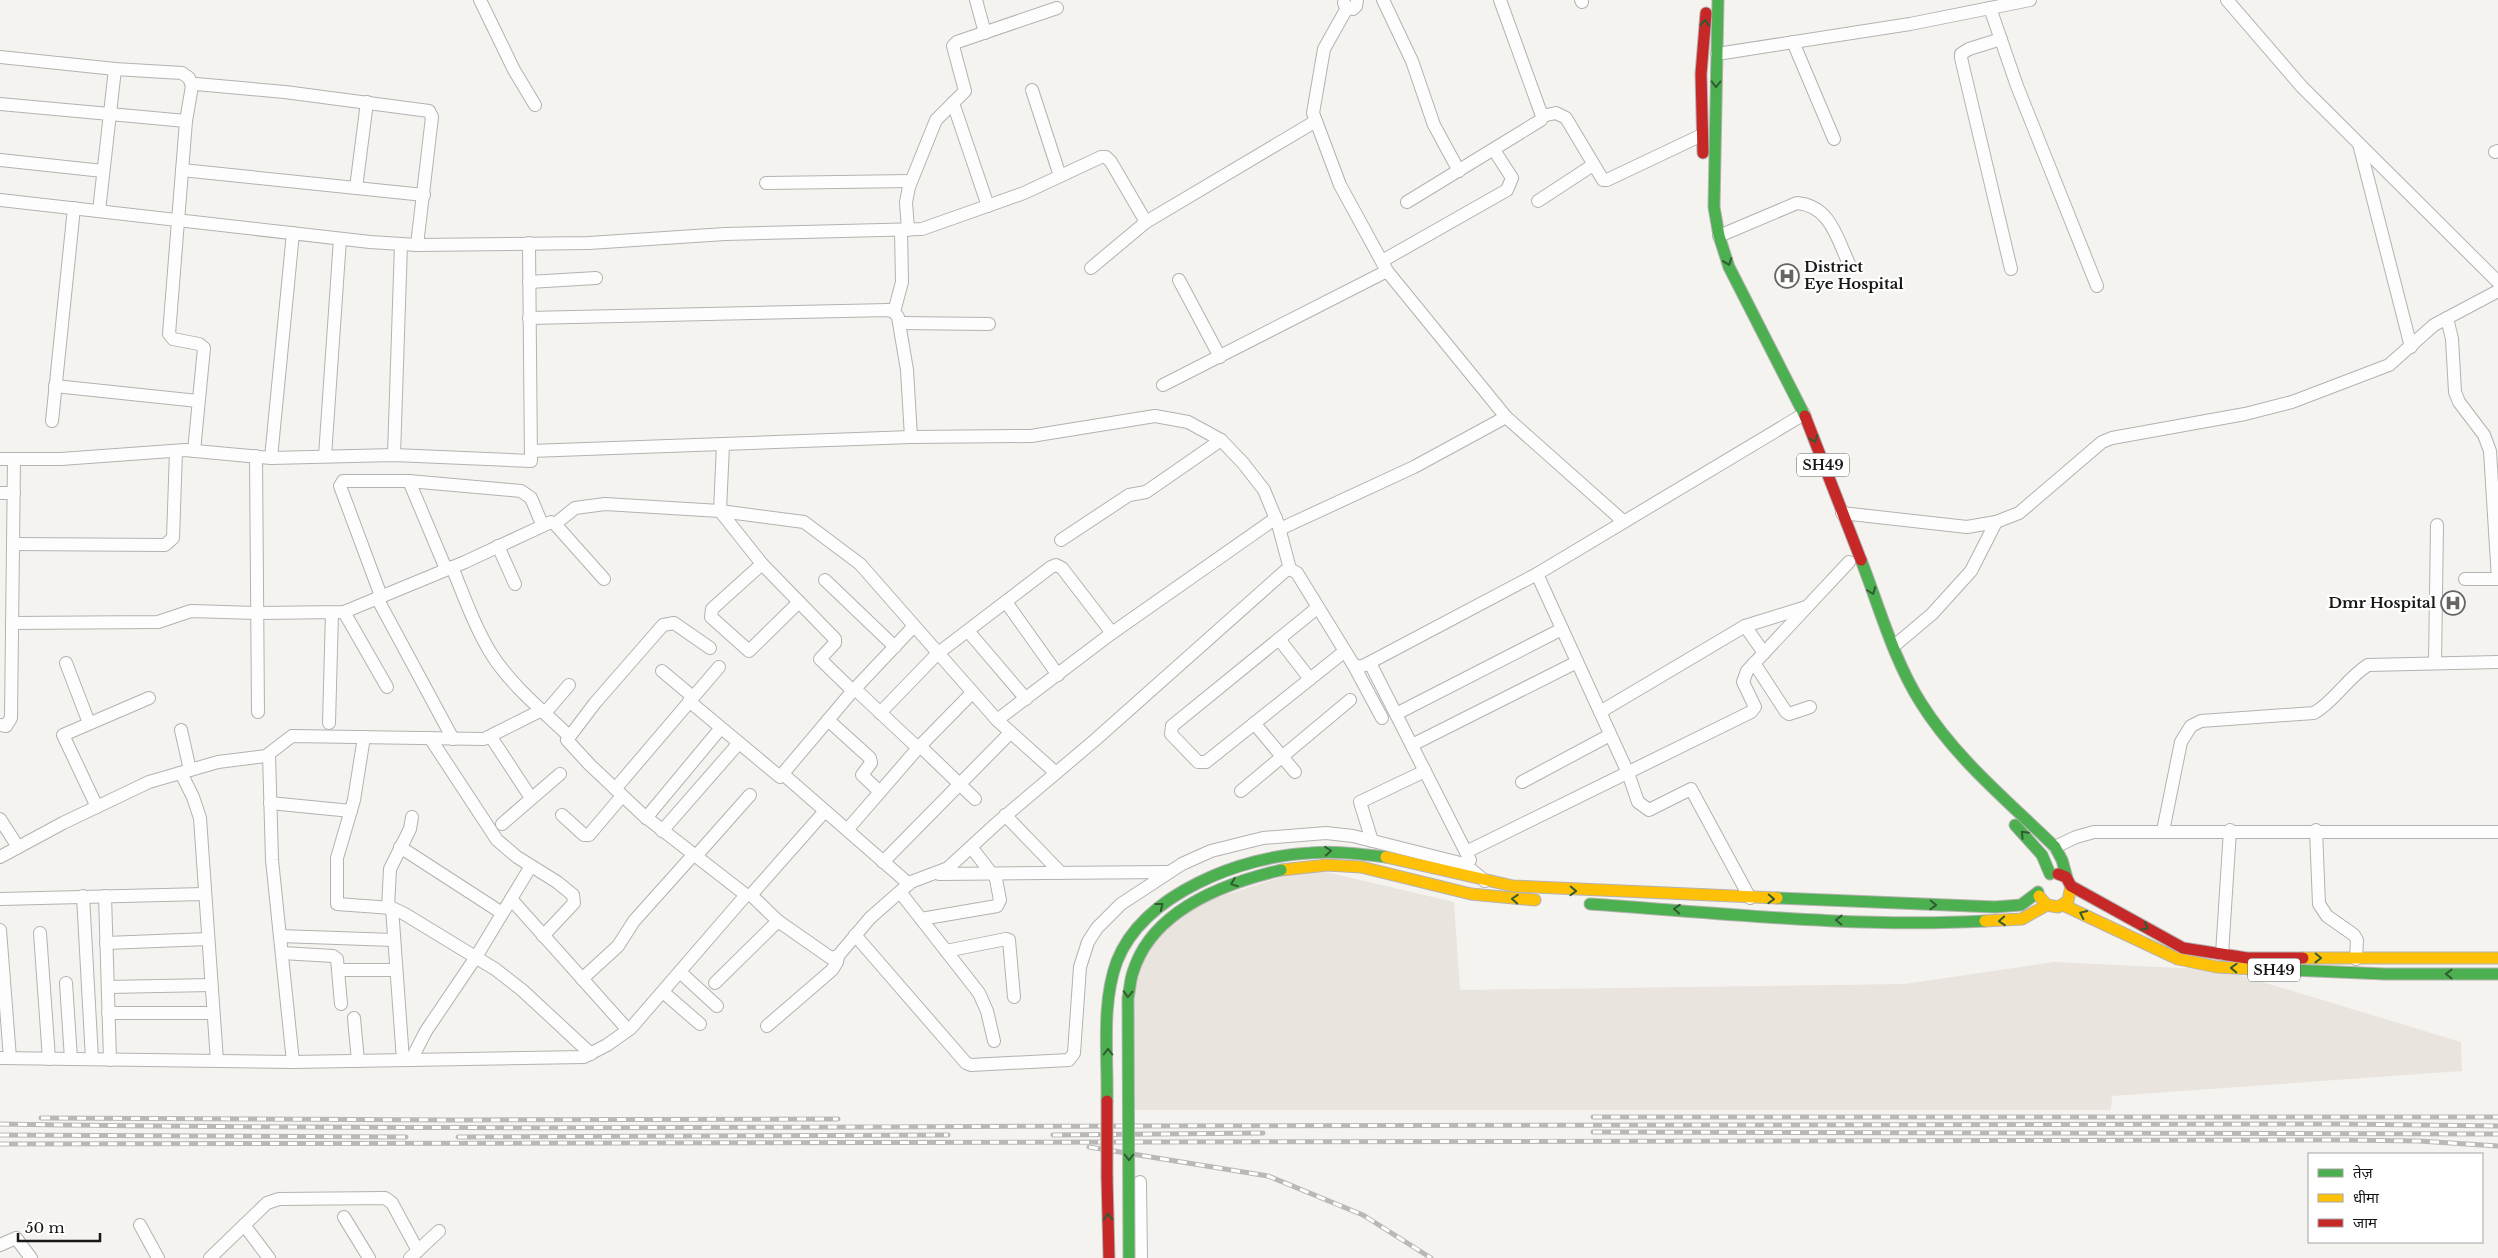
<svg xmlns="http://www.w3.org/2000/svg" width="2498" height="1258" font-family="'Libre Baskerville','Noto Sans Devanagari',serif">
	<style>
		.built { fill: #eae4df }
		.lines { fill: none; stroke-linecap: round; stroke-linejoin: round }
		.street-casing { stroke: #b4b2b0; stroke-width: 14 }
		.fast-casing { stroke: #b4b2b0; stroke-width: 13 }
		.slow-casing { stroke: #b4b2b0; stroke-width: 13 }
		.jam-casing { stroke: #b4b2b0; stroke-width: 13 }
		.street { stroke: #fefdfd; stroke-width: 12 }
		.fast { stroke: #4caf50; stroke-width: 11 }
		.slow { stroke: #ffc107; stroke-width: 11 }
		.jam { stroke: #c62828; stroke-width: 11 }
		.rail-casing { stroke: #b9b8b7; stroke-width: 5 }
		.rail { stroke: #fff; stroke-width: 3; stroke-dasharray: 9; stroke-linecap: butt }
		.fast-bridge-casing { stroke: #b4b2b0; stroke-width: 13; stroke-linecap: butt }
		.jam-bridge-casing { stroke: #b4b2b0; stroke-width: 13; stroke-linecap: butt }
		.fast-bridge { stroke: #4caf50; stroke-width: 11 }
		.jam-bridge { stroke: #c62828; stroke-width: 11 }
		.oneway { stroke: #305c30 }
		.labels { text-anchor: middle; stroke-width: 4.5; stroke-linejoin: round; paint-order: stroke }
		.shield { fill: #fff; stroke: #5e5d5c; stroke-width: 1 }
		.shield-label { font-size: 14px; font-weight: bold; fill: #191816 }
		.poi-label { font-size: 15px; font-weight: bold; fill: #191816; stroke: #fff; text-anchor: start }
	</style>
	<rect width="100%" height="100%" fill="#f5f3f0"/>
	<path class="built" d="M1309,868l145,34 6,88 444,-6 150,-22 169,8 238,72 1,29 -350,25 -1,14h-976l-6,-144 40,-53z"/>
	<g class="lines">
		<g class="street-casing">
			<g id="street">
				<path d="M480,0l34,70 21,35"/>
				<path d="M976,0l9,33"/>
				<path d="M1383,0l29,61 22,64 25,46"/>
				<path d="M1581,0l1,2"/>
				<path d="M2227,0l75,87 196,195"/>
				<path d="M1344,3l2,4 7,2 3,-3 1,-6"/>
				<path d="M1347,8l-23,41 -11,64 27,72 47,86 119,146 117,104"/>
				<path d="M1990,8l27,78 80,200"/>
				<path d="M2001,39l-32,10 -8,5v4l50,211"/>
				<path d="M1793,42l41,97"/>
				<path d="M1717,54l193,-30 120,-24"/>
				<path d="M0,57l115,12 67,4 7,5 3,8"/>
				<path d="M1032,90l28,86"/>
				<path d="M953,103l35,103"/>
				<path d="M0,104l186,17"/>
				<path d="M1542,116l14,-3 10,5 37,62h4l95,-45"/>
				<path d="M2359,144l52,203"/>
				<path d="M2495,152l3,-1"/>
				<path d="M0,160l103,11"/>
				<path d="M182,170l242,25"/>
				<path d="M766,183l145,-2"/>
				<path d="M356,188l11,-86"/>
				<path d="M0,200l370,42 47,3 172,-2 136,-9 197,-5 102,-36 77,-36h5l5,5 35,60"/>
				<path d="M1538,201l55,-36"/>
				<path d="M1407,202l134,-82 1,-4 -42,-116"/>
				<path d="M99,211l16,-142"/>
				<path d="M908,230l-2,-28 3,-15 27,-67 29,-29 -12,-45 4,-4 100,-34"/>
				<path d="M1719,236l78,-33c34,3 40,36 53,63"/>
				<path d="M1382,261l125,-71 5,-12 -18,-28"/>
				<path d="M1091,268l55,-46 170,-101"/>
				<path d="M1179,280l41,77"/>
				<path d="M529,282l67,-4"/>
				<path d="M894,312l8,-30 -1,-52"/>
				<path d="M529,318l359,-8 6,2 4,5 9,53 4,67 120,-1 124,-20 33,6 33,18 22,23 21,27 14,34 12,45"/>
				<path d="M2447,318l5,21 3,53 4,10 25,33 6,16 8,128"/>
				<path d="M900,323l89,1"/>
				<path d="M1163,385l224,-114"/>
				<path d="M55,386l143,15"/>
				<path d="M52,421l22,-213"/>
				<path d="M723,445l-3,66 42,53 73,75v4l-15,16 33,32"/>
				<path d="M194,451l10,-103 -5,-4 -26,-5 -4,-5 17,-213 6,-35 4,-2 89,8 144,19 3,6 -15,128"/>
				<path d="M531,451l380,-14"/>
				<path d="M394,455l7,-211"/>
				<path d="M256,456l2,256"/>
				<path d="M325,456l15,-217"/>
				<path d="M271,458l22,-225"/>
				<path d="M0,459h61l124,-9 86,8 123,-3 137,6 -2,-218"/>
				<path d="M409,481l37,88"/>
				<path d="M0,493h14"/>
				<path d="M1842,513l125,14 29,-5 23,-9 83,-71 10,-4 133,-24 47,-12 97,-37 45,-40 64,-34"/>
				<path d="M555,524l20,-16 30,-4 115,7 84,11 56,42 137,156 59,53"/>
				<path d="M1280,529l134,-62 92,-50"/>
				<path d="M1061,540l68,-45 17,-3 75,-52"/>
				<path d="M13,544l152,1 8,-7 3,-87"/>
				<path d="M498,546l17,38"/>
				<path d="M762,564l-50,45 -1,8 38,34 50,-49"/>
				<path d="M452,567c12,29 23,61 40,88 20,31 50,55 77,81"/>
				<path d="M1537,574l91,199 10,29 11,8 42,-21 59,109"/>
				<path d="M2465,579h33"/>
				<path d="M825,580l70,67"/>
				<path d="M381,596l-41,-110 3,-5h66l112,10 10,7 11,26"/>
				<path d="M377,598l76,141"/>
				<path d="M1006,602l52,73"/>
				<path d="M1317,608l-145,118 -1,8 27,28h8l139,-111"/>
				<path d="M344,612l43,75"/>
				<path d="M12,623l146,-1 33,-11 66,2 87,-1 121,-50 86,-40 4,2 49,55"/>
				<path d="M1745,626l19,27"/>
				<path d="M968,631l58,68"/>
				<path d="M1279,639l31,40"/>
				<path d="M1894,646l38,-32 39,-43 25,-49"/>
				<path d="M710,648l-36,-25 -11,2 -68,78 -28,37 23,25 53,50 103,80"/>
				<path d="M66,663l23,60"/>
				<path d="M1370,663l100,197"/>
				<path d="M1754,663l32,49 3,2 21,-7"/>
				<path d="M2435,663l2,-138"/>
				<path d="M1353,664l29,54"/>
				<path d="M662,671l31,26"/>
				<path d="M855,689l63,59"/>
				<path d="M689,701l91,76 70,-83 64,-68"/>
				<path d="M1600,712l145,-86 61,-19"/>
				<path d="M545,713l24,-28"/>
				<path d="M880,713l57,-59 114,-87 5,-2 6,3 50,65"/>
				<path d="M1396,714l166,-85"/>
				<path d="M828,720l42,38 1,5 -9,12 18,17"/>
				<path d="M997,720l115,-87 164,-115"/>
				<path d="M329,723l3,-110"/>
				<path d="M1254,723l41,49"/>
				<path d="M0,725l6,1 5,-8 3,-259"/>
				<path d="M181,730l9,40"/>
				<path d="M364,737l-10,63 -17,58v46l55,4 11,5 92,56 27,21 69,64"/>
				<path d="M491,737l40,61"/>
				<path d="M430,738l67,102 20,17 40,25 16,13 1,8 -31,33"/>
				<path d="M1412,745l165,-83"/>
				<path d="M920,746l55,53"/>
				<path d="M269,754l3,106 21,202"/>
				<path d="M181,773l12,24 7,21 17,243"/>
				<path d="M784,775l125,109"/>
				<path d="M1522,782l88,-47"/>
				<path d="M615,789l104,-122"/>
				<path d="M1241,791l109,-91"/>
				<path d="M270,803l81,8"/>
				<path d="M97,807l-34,-72 86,-37"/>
				<path d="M562,815l22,20h5l33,-39"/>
				<path d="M1005,815l56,58"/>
				<path d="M646,818l74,-89"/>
				<path d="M0,819l18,28"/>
				<path d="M502,824l58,-50"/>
				<path d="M847,830l71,-82 54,-55"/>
				<path d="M2316,830l3,74 8,12 27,19 3,5 -1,19"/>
				<path d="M662,831l76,-87"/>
				<path d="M2163,831l18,-89 10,-16 10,-5 113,-8c21,-12 33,-35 54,-48l130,-3"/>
				<path d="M1372,841l-12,-39 65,-31"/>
				<path d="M400,847l102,66"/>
				<path d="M971,847l21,27"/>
				<path d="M2055,847l21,-10 18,-5h404"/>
				<path d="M1466,852l285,-140 4,-5 -12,-25 4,-11 102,-109"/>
				<path d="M696,856l54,-61"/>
				<path d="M0,857l63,-34 86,-41 69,-20 48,-6 26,-20 192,3 58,-29"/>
				<path d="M883,862l127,-129"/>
				<path d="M939,874l230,-2"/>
				<path d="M900,892l79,101 8,18 7,30"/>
				<path d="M751,895l74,-84"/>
				<path d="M83,896l9,163"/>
				<path d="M105,896l5,164"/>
				<path d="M0,899l204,-5"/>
				<path d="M511,899l117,131"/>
				<path d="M388,908l2,-39 20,-40 2,-12"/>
				<path d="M392,908l11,152"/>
				<path d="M921,919l76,-13 3,-6 -5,-26"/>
				<path d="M0,930l10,128"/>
				<path d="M40,933l9,126"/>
				<path d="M855,935l111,128 5,2 98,-5 5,-7 6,-86 8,-25 9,-14 24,-24 61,-40 29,-13 52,-13 63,-5 27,3 111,28 21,17"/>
				<path d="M280,936l114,4"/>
				<path d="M106,943l102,-4"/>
				<path d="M946,951l60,-12 3,1 5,57"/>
				<path d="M282,953l51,3 4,3 4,45"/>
				<path d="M2222,954l8,-124"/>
				<path d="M339,970h57"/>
				<path d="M680,972l37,34"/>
				<path d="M582,979l36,-33 16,-25 60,-67"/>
				<path d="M66,983l5,76"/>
				<path d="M715,983l63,-62"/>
				<path d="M108,987l103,-2"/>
				<path d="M663,992l37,32"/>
				<path d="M108,1013h105"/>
				<path d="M354,1018l4,43"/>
				<path d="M767,1026l65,-56 5,-8 1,-6"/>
				<path d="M0,1058l293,4 291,-5 23,-12 24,-17 115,-133h5l27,26 53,37 7,-2 32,-38 41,-36 37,-14 49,-45 98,-83 190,-169 5,-2 7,4 56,91 5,3 7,-2 172,-91 267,-160"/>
				<path d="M411,1060l15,-29 50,-74 55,-91"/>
				<path d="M1140,1182l1,76"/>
				<path d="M344,1217l25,41"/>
				<path d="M140,1225l18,33"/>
				<path d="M244,1225l25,33"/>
				<path d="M0,1245l16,-7 15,20"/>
				<path d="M210,1258l57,-55 12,-4 106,-1 7,5 26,48"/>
				<path d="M410,1258l29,-27"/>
			</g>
		</g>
		<g class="fast-casing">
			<g id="fast">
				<path d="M1718,0l-4,207 5,29 10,31 76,149"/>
				<path d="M1861,560c18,46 33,101 60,143 35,56 88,99 134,144l7,13 5,18"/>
				<path d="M2015,825l27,30 8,19"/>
				<path d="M1777,898l218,9 26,-2 17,-13"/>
				<path d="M1590,904c131,9 264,24 395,17"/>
				<path d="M2292,970l93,4h113"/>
				<path d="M1107,1101c1,-45 -6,-97 10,-140 27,-68 126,-105 193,-108 26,-2 51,1 76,4"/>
			</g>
		</g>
		<g class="slow-casing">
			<g id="slow">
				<path d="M1386,857l127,29 264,12"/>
				<path d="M1281,870l46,-5 34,2 110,27 64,6"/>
				<path d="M2039,896l8,9 11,2 10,-6 3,-15"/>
				<path d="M2063,905l115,54 39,8 35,2"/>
				<path d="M1985,921l37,-2 25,-14"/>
				<path d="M2303,958h195"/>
			</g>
		</g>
		<g class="jam-casing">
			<g id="jam">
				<path d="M1703,153l-2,-79 5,-61"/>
				<path d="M1805,416l56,144"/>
				<path d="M2058,874l8,3 5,9 112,62 64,10h56"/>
				<path d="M1107,1177l2,81"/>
			</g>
		</g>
		<use href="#street" class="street"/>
		<use href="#fast" class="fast"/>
		<use href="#slow" class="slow"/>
		<use href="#jam" class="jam"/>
		<g class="rail-casing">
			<g id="rail">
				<path d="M1593,1117h905"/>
				<path d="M41,1118l414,2 383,-1"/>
				<path d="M0,1124c376,6 752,3 1129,2 404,-1 807,-1 1211,-2l158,2"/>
				<path d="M1593,1132l905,2"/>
				<path d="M0,1135l406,2"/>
				<path d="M1053,1135l210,-2"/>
				<path d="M458,1137l490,-2"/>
				<path d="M0,1144l2341,-4 78,1 79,5"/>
				<path d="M1089,1147l179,29 95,39 68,43"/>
			</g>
		</g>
		<use href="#rail" class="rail"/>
		<g class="fast-bridge-casing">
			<path id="fast-bridge" d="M1129,1258l-1,-260c2,-9 2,-18 5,-26 19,-62 92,-89 148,-102"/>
		</g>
		<g class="jam-bridge-casing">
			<path id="jam-bridge" d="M1107,1101v76"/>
		</g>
		<use href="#fast-bridge" class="fast-bridge"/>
		<use href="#jam-bridge" class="jam-bridge"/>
	</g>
	<defs><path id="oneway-chevron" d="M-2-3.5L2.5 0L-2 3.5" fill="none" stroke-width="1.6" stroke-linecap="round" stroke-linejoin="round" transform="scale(1.25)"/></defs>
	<g class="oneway">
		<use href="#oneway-chevron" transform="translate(1705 23) rotate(-86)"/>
		<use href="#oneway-chevron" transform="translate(1716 84) rotate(91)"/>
		<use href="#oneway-chevron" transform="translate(1728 262) rotate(70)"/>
		<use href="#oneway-chevron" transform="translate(1814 439) rotate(69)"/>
		<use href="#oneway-chevron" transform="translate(1872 591) rotate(69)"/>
		<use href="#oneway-chevron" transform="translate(2024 834) rotate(-134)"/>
		<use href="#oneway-chevron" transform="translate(1328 851) rotate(-4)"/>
		<use href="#oneway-chevron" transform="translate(1234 883) rotate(159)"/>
		<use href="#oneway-chevron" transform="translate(1573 891) rotate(2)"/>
		<use href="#oneway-chevron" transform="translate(1515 899) rotate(-176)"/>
		<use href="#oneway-chevron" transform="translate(1771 899) rotate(2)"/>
		<use href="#oneway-chevron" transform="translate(1933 905) rotate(2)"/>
		<use href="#oneway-chevron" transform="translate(1160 906) rotate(-38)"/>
		<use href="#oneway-chevron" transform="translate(1677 909) rotate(-176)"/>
		<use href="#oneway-chevron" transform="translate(2083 914) rotate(-155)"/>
		<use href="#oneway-chevron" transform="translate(1839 920) rotate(-179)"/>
		<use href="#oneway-chevron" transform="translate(2002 921) rotate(176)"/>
		<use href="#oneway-chevron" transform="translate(2145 927) rotate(29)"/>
		<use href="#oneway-chevron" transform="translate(2318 958) rotate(1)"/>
		<use href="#oneway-chevron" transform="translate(2234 968) rotate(-178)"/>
		<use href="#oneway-chevron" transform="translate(2449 974) rotate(180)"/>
		<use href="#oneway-chevron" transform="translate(1128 994) rotate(92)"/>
		<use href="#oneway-chevron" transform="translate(1108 1052) rotate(-90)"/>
		<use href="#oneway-chevron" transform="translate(1129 1157) rotate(90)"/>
		<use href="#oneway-chevron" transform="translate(1108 1217) rotate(-91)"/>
	</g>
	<defs>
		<g id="hospital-ring" transform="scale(1.25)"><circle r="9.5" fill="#fff" stroke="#666562" stroke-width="1.5"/><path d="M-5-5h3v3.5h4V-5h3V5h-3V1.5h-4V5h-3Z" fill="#666562"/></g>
	</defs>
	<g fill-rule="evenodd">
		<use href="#hospital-ring" x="1787" y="276"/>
		<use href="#hospital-ring" x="2453" y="603"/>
	</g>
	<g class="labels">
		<g class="shield">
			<rect x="1797" y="453.5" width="52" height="23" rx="4"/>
			<rect x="2248" y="958.5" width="52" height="23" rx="4"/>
		</g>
		<g class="shield-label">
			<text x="1823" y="470">SH49</text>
			<text x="2274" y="975">SH49</text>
		</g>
		<g class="poi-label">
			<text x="1804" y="272">District<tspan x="1804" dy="17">Eye Hospital</tspan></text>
			<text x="2436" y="608" text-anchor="end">Dmr Hospital</text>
		</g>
	</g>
	<rect x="2308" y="1153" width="175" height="90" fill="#ffffff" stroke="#a3a3a2"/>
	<rect x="2318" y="1169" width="25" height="8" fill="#4caf50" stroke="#a3a3a2"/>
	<text x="2353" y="1178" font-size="15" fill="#191816">तेज़</text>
	<rect x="2318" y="1194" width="25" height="8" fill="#ffc107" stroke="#a3a3a2"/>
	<text x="2353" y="1203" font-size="15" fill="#191816">धीमा</text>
	<rect x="2318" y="1219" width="25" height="8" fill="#c62828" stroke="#a3a3a2"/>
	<text x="2353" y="1228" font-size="15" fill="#191816">जाम</text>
	<path d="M18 1233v8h82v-8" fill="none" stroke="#191816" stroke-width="2.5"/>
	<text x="25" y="1233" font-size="15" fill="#191816" stroke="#ffffff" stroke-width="4" paint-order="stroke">50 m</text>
</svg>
